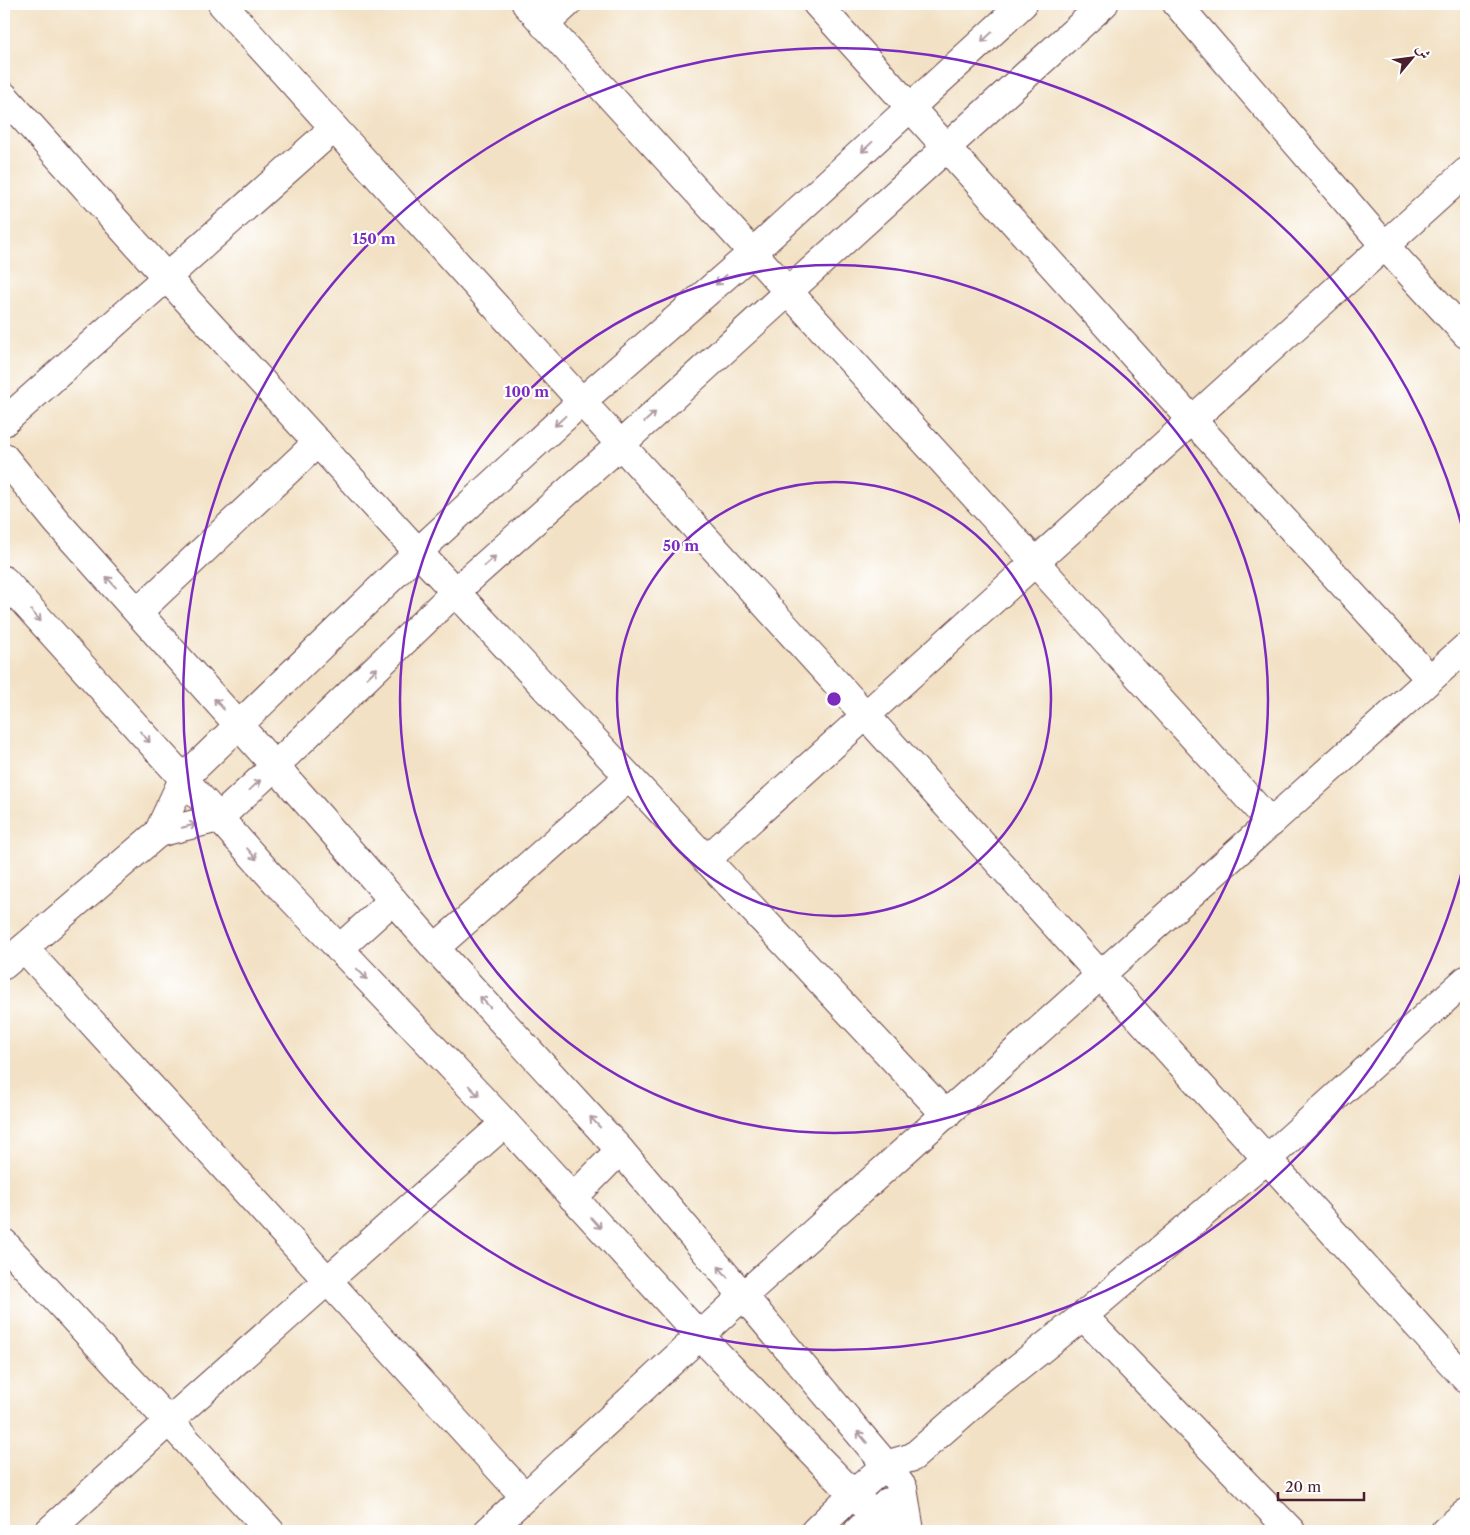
<svg xmlns="http://www.w3.org/2000/svg" width="1470" height="1535" font-family="'Libre Caslon Text',Amiri,serif">
	<style>
		.lines { fill: none; stroke-linecap: round; stroke-linejoin: round }
		.street-casing { stroke: #633c42; stroke-width: 30 }
		.secondary-casing { stroke: #633c42; stroke-width: 30 }
		.street { stroke: #fff; stroke-width: 28 }
		.secondary { stroke: #fff; stroke-width: 28 }
		.oneway { stroke: #ae9aa0 }
		.ring { fill: none; stroke: #7b2cbf; stroke-width: 2.5 }
		.centre { fill: #7b2cbf; stroke: #fff; stroke-width: 2.5 }
		.ring-label { font-size: 15px; text-anchor: middle; font-weight: bold; fill: #7b2cbf; stroke: #fff; stroke-width: 4.5; stroke-linejoin: round; paint-order: stroke }
	</style>
	<rect width="100%" height="100%" fill="#fff"/>
	<filter id="ink" filterUnits="userSpaceOnUse"><feTurbulence type="fractalNoise" baseFrequency=".02" numOctaves="2"/><feDisplacementMap in="SourceGraphic" scale="10" xChannelSelector="R" yChannelSelector="G"/><feConvolveMatrix kernelMatrix="1 2 1 2 8 2 1 2 1" color-interpolation-filters="sRGB"/></filter>
	<filter id="wash" filterUnits="userSpaceOnUse"><feTurbulence type="fractalNoise" baseFrequency=".0096" numOctaves="4" result="noise"/><feDisplacementMap in="SourceGraphic" scale="20" xChannelSelector="R" yChannelSelector="G"/><feGaussianBlur stdDeviation="1.12" result="paint"/><feColorMatrix in="noise" values="0 0 0 0 0 0 0 0 0 0 0 0 0 0 0 0 0 1.4 0 .05"/><feComposite in="paint" operator="in"/></filter>
	<g filter="url(#wash)">
		<rect width="100%" height="100%" fill="#f2e1c4"/>
	</g>
	<g filter="url(#ink)">
		<g class="lines">
			<g class="street-casing">
				<g id="street">
					<path d="M222,4c414,459 829,917 1244,1375"/>
					<path d="M526,4l509,558 236,261"/>
					<path d="M817,4l375,416 238,259"/>
					<path d="M1177,4l207,241 82,89"/>
					<path d="M544,25l23,-21"/>
					<path d="M4,96l163,182 251,274 528,563"/>
					<path d="M4,422l330,-294"/>
					<path d="M138,612l180,-170"/>
					<path d="M275,766l160,182 185,202 266,315 17,23 7,43"/>
					<path d="M219,818l57,64 229,241 195,213 153,158 21,21 20,16"/>
					<path d="M706,860l760,-688"/>
					<path d="M24,948l501,549"/>
					<path d="M435,948l194,-171"/>
					<path d="M339,949l54,-49"/>
					<path d="M573,1198l47,-48"/>
					<path d="M4,1243l266,288"/>
					<path d="M1083,1316l208,215"/>
					<path d="M49,1531l119,-109 337,-299"/>
					<path d="M488,1531l255,-235 723,-649"/>
					<path d="M815,1531l38,-37 33,-29 27,-8 71,-62 99,-79 184,-157 199,-179"/>
					<path d="M858,1531l30,-29"/>
					<path d="M1445,1531l21,-18"/>
				</g>
			</g>
			<g class="secondary-casing">
				<g id="secondary">
					<path d="M4,457l53,65 218,244"/>
					<path d="M4,580l215,238"/>
					<path d="M158,833l61,-15 56,-52 181,-175 164,-146 484,-441"/>
					<path d="M4,965l154,-132 25,-54 235,-227 163,-150 171,-149 271,-249"/>
				</g>
			</g>
			<use href="#street" class="street"/>
			<use href="#secondary" class="secondary"/>
		</g>
		<defs><path id="oneway-shaft" d="M-6 0H5M1.5-3L5.5 0L1.5 3" fill="none" stroke-width="1.6" stroke-linecap="round" stroke-linejoin="round" transform="scale(1.25)"/></defs>
		<g class="oneway">
			<use href="#oneway-shaft" transform="translate(987 37) rotate(137)"/>
			<use href="#oneway-shaft" transform="translate(867 147) rotate(137)"/>
			<use href="#oneway-shaft" transform="translate(721 280) rotate(139)"/>
			<use href="#oneway-shaft" transform="translate(650 417) rotate(-42)"/>
			<use href="#oneway-shaft" transform="translate(560 421) rotate(137)"/>
			<use href="#oneway-shaft" transform="translate(490 561) rotate(-42)"/>
			<use href="#oneway-shaft" transform="translate(111 582) rotate(-132)"/>
			<use href="#oneway-shaft" transform="translate(36 616) rotate(49)"/>
			<use href="#oneway-shaft" transform="translate(372 673) rotate(-44)"/>
			<use href="#oneway-shaft" transform="translate(219 704) rotate(-132)"/>
			<use href="#oneway-shaft" transform="translate(145 737) rotate(48)"/>
			<use href="#oneway-shaft" transform="translate(255 785) rotate(-43)"/>
			<use href="#oneway-shaft" transform="translate(189 826) rotate(-14)"/>
			<use href="#oneway-shaft" transform="translate(252 854) rotate(49)"/>
			<use href="#oneway-shaft" transform="translate(362 974) rotate(46)"/>
			<use href="#oneway-shaft" transform="translate(485 1002) rotate(-133)"/>
			<use href="#oneway-shaft" transform="translate(474 1091) rotate(46)"/>
			<use href="#oneway-shaft" transform="translate(595 1122) rotate(-133)"/>
			<use href="#oneway-shaft" transform="translate(596 1223) rotate(48)"/>
			<use href="#oneway-shaft" transform="translate(723 1272) rotate(-130)"/>
			<use href="#oneway-shaft" transform="translate(862 1437) rotate(-130)"/>
		</g>
	</g>
	<g class="ring">
		<circle cx="834" cy="699" r="217"/>
		<circle cx="834" cy="699" r="434"/>
		<path d="M1466 856A651 651 0 1 1 1466 542"/>
	</g>
	<circle cx="834" cy="699" r="8" class="centre"/>
	<g class="ring-label">
		<text x="374" y="244">150 m</text>
		<text x="527" y="397">100 m</text>
		<text x="681" y="551">50 m</text>
	</g>
	<rect width="1470" height="1535" fill="none" stroke="#fff" stroke-width="20"/>
	<g transform="translate(1412 58) rotate(61)" stroke="#ffffff" stroke-width="4" paint-order="stroke">
	<path d="M0-4L9 19L0 12L-9 19Z" fill="#4a1f2b"/>
	<text y="-8" font-size="14" font-weight="bold" text-anchor="middle" fill="#4a1f2b">ش</text>
	</g>
	<path d="M1278 1492v8h86v-8" fill="none" stroke="#4a1f2b" stroke-width="2.5"/>
	<text x="1285" y="1492" font-size="15" fill="#4a1f2b" stroke="#ffffff" stroke-width="4" paint-order="stroke">20 m</text>
</svg>
